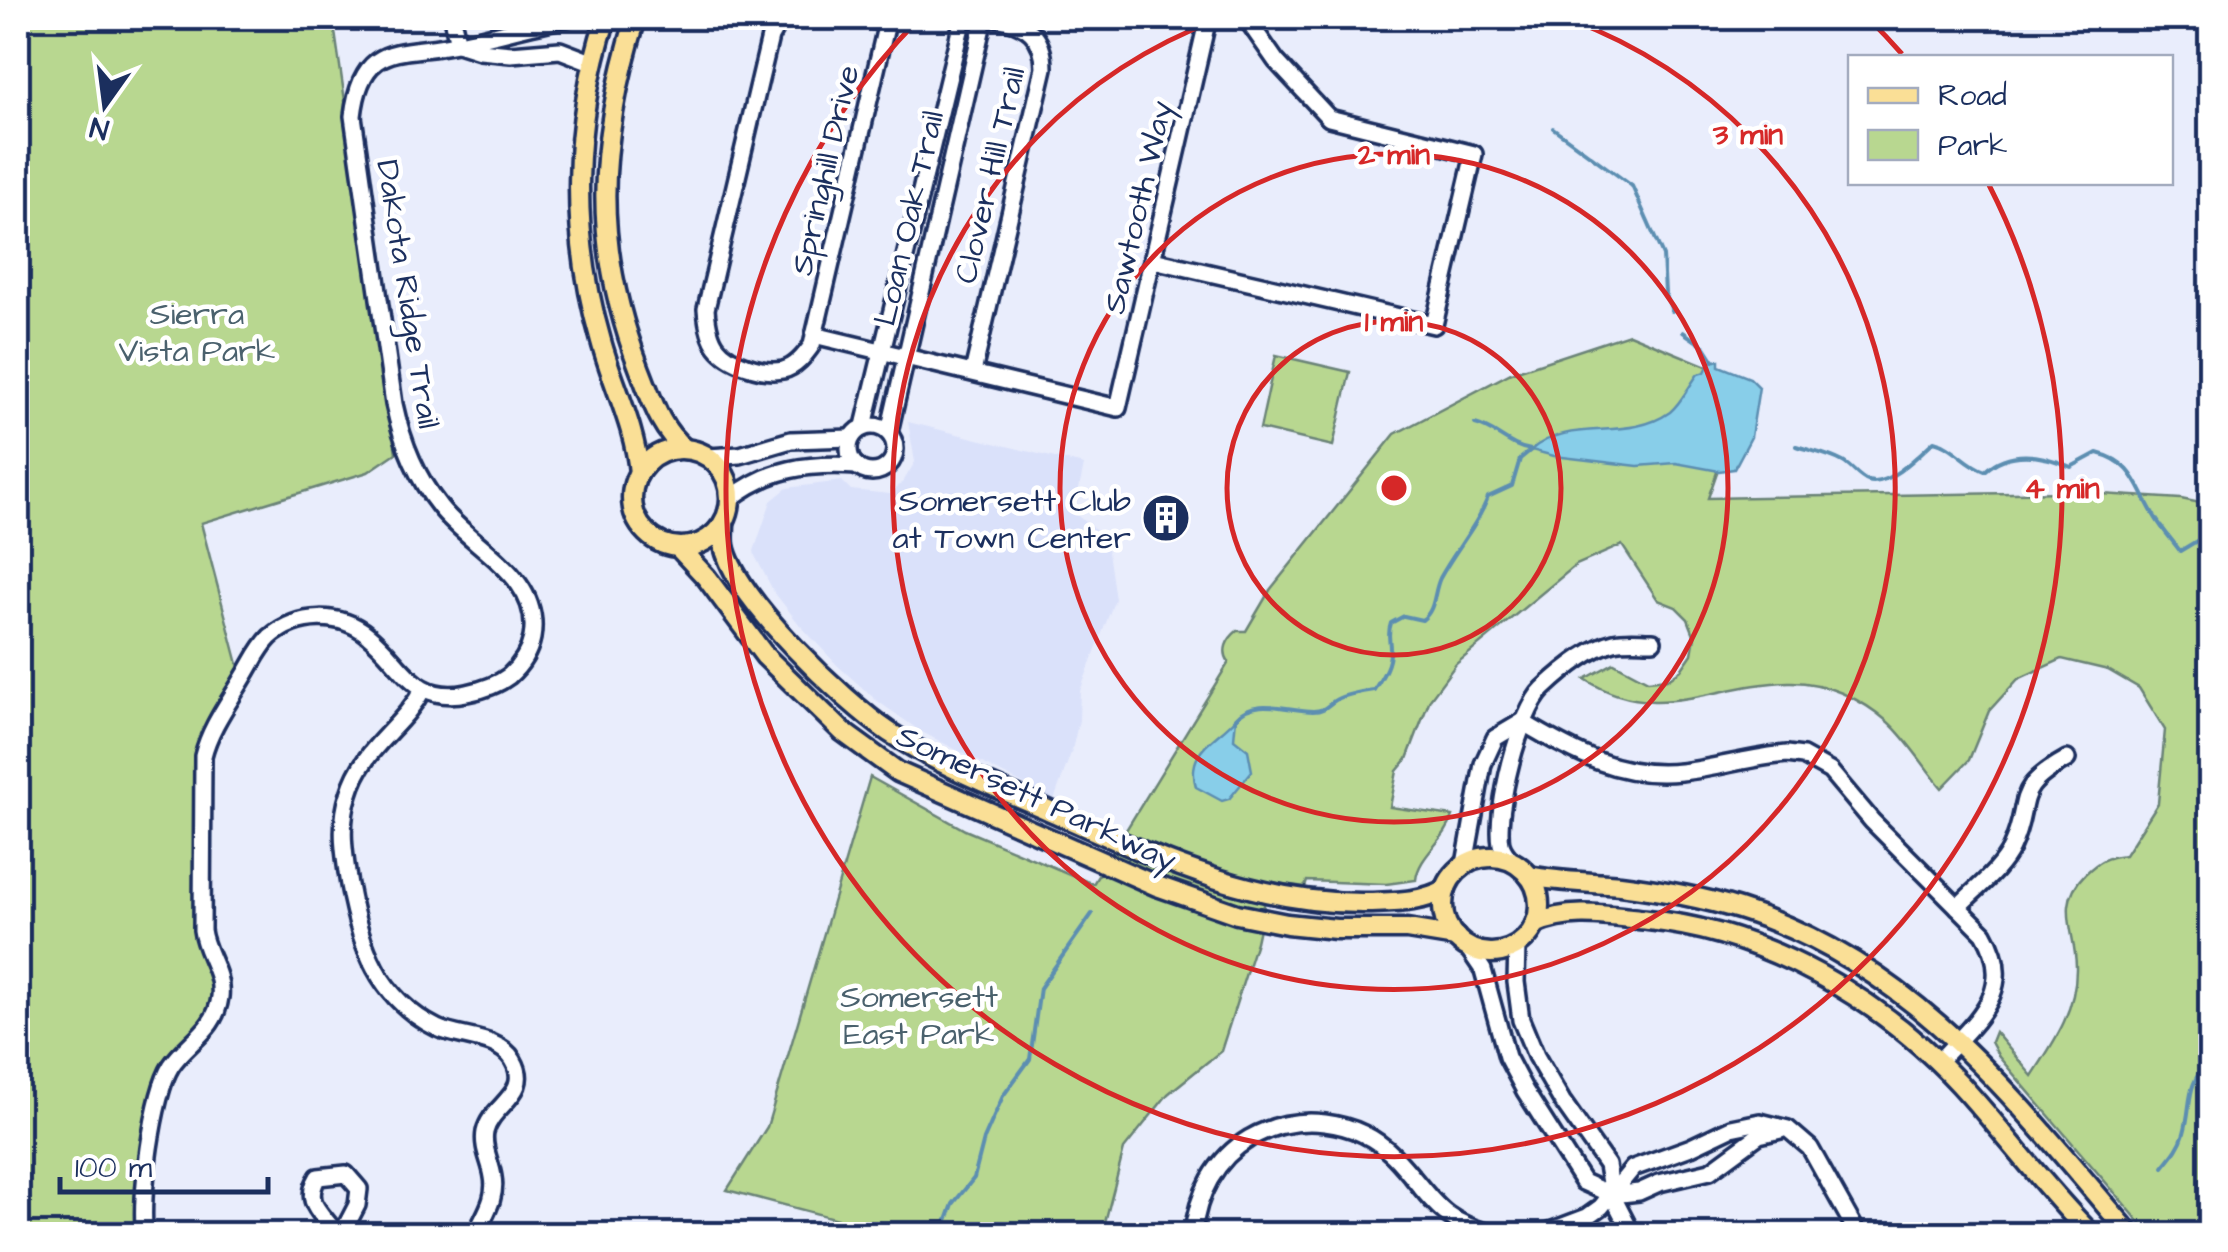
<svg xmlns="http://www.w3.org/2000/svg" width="2228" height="1252" font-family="'Architects Daughter',sans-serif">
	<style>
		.built { fill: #dae1fa }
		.green { fill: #b8d790; stroke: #6a8377; stroke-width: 2.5 }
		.water { fill: #88cee9; stroke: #5c8eb1; stroke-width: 2.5 }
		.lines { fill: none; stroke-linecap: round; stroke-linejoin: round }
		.stream { stroke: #5c8eb1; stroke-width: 4 }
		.minor-casing { stroke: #1b2f5e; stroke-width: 22 }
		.major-casing { stroke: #1b2f5e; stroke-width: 25 }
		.minor { stroke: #fff; stroke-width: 15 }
		.major { stroke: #fadf96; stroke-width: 18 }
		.ring { fill: none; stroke: #d62828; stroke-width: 5 }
		.labels { text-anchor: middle; stroke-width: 9; stroke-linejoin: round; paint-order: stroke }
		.street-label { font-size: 32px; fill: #1b2f5e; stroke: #fff }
		.park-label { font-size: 32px; fill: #4a616d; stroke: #fff }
		.poi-label { font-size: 32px; fill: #1b2f5e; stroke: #fff; text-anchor: end }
		.centre { fill: #d62828; stroke: #fff; stroke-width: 5 }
		.ring-label { font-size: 30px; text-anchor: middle; font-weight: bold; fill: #d62828; stroke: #fff; stroke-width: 9; stroke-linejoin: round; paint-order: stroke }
	</style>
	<rect width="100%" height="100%" fill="#e9edfc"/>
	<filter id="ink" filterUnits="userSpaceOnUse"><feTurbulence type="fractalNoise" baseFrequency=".01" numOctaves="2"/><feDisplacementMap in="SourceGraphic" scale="20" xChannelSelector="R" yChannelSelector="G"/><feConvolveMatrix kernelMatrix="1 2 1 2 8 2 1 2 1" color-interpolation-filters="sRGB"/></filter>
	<g filter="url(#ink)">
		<path class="built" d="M908,422l176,43 -10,48 26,21 8,18 7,47 -35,92 -1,29 -7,30 -18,50 -134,-69 -44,-31 -39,-35 -38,-41 -25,-32 -19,-36 -1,-5 17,-50 16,-13 55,-7 9,9 39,4 13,-12 12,-20z"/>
		<g class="green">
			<path d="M18,18h315l63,435 -28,19 -167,51 38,145 -41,83 1,182 14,45 1,25 -60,91 -18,109 5,31h-123z"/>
			<path d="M1629,334l119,49 -40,115 361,-6 112,7 29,6v729h-78l10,-9 -143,-168 -8,-15 4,-10 37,44c22,-34 44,-65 44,-107 1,-35 -22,-64 9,-95 14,-13 20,-17 40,-19l33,-52 7,-73 -26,-42 -31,-18 -46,-11 -44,20 -29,32 -20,49 -27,28c-18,-21 -34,-48 -54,-66 -26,-23 -64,-41 -99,-40 -73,1 -133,44 -204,-3l29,-16 34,18 20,-2 13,-9 11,-16 3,-17 -7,-18 -12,-12 -18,-7 -36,-55 -46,20 -120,99 -26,35 -23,60 -10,12 -7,36 63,9c-7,24 -35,40 -37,64l-30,4 -79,-3 -2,6 -36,-5 -13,60 -35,109 -53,43 -44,55 -22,85h-208l-167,-44 40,-63 103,-350 95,53 128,54 136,-222c-8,-11 -2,-23 8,-31h9l24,-41 125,-156 116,-61z"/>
			<path d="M1276,355l74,17 -17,74 -73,-17z"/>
		</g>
		<g class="water">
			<path d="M1719,360v6l31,12 9,9 -8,50 -17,32 -15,2 -43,-8 -38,3 -84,-10 -23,-6c39,-34 96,-7 139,-38 11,-9 19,-26 28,-38l7,-2 5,-10z"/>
			<path d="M1236,718l-2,21 14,11 4,21 -23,28 -7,2 -26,-14c-11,-38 22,-47 40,-69z"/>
		</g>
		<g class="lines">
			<g class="stream">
				<path d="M1553,128l79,58 31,70 2,37 7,18"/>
				<path d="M1683,332l22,15 9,14"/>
				<path d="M1475,424c21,5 34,23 56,26"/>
				<path d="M1796,446c15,5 33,8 47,16 9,5 16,16 25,19 19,7 52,-27 66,-40 21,5 31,23 51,30 25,-23 57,-17 86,-4l26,-14c38,9 40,35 58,64 7,12 17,23 25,34l30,-18"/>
				<path d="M1236,718c19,-22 52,-7 77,-7 11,0 14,-5 21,-10 10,-7 28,-9 40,-11 8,-13 17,-26 16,-41 0,-11 -3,-15 1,-26l13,-7 18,4c14,-10 11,-27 18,-42 15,-28 37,-52 48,-81l24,-11 8,-27 11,-9"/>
				<path d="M2163,1167c9,-11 17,-20 21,-34 9,-32 0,-46 26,-73"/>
				<path d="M942,1234l11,-30 21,-26 10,-39 19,-43 27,-37 10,-71 52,-74"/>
			</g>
			<g class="minor-casing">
				<g id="minor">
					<path d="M452,18l6,26"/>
					<path d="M781,18l-11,19 -64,272c1,13 3,28 11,38 12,16 46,27 66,23 13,-3 22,-15 29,-25l76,-327"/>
					<path d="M861,18l25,5"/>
					<path d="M458,44l22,7 31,3 49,-4 34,13"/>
					<path d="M1153,260l281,65 40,-171 -145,-36 -53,-57 -30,-43"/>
					<path d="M814,335l304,73 90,-390"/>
					<path d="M973,372l71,-304c0,-33 -18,-45 -48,-50"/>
					<circle cx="872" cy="449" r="23"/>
					<path d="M864,426l99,-408"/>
					<path d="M889,432l95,-414"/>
					<path d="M708,457l32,-2 51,-15 60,-2"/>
					<path d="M730,499c40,-31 77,-36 127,-33"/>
					<path d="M423,689c-21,40 -60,57 -74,105 -10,30 -5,60 0,91 11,60 29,114 88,143 23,11 62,8 76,32 20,34 -22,44 -28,72 -3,16 6,30 8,45 4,22 -9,38 -17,57"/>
					<path d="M1522,722c50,30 98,57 159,50 36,-4 70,-15 106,-18l16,2 27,15 42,50 112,112c34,58 -9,88 -46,129"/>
					<path d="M1514,863c-6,-6 -11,-11 -13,-19 -6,-33 18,-132 42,-155 18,-17 47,-41 71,-47 12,-3 27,-1 39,-1"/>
					<path d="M1465,864l18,-100 12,-26 27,-16"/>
					<path d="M1958,907c17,-18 42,-36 53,-59 22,-47 -2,-57 56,-89"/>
					<path d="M1466,945l17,25 24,87 18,34 58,91 29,13"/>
					<path d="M1517,945l-1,37 5,38 15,36 26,45 45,64 5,30 20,39"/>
					<path d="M1612,1195l27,-3 20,-9 51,-12 49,-36 22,-5"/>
					<path d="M145,1234c-6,-32 8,-140 26,-168 17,-25 45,-36 49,-69 3,-25 -15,-43 -18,-67l1,-174c7,-29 27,-55 42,-81 8,-13 14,-27 25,-38 28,-24 70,-25 98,-2 35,28 45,69 99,58 15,-3 29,-7 42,-17 11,-10 20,-23 23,-38 11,-61 -60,-90 -92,-131 -24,-30 -38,-65 -46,-103l-41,-288c9,-79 51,-59 107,-73 36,-8 71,-18 107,-25"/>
					<path d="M336,1234c-13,-21 -34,-31 -18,-57l28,-3 13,15 -2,16 -15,29"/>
					<path d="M1193,1234c4,-39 22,-75 57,-96 46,-26 106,-20 144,18 36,37 43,67 101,78"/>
					<path d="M1542,1234l45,-17 14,-10 32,-39 58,-21 40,-19 29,-6 28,7 22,19 48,86"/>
				</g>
			</g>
			<g class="major-casing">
				<g id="major">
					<path d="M606,18c-34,106 -36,216 -5,323 12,45 34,85 38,132"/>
					<path d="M636,18c-39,127 -44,227 4,352 12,30 20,59 45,79"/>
					<circle cx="681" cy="498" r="49"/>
					<path d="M724,523c0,7 -1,15 0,22 9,52 121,157 165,187 48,32 104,54 157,77 106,47 208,97 326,94 25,-1 51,-1 74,-14"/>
					<path d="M678,547l28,30 59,79 78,76 55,40 259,114 80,28 50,10 49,5h71l49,8"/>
					<circle cx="1491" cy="905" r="48"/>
					<path d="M1529,876c30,6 60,6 91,9 40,5 80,12 119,24 175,54 278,193 391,325"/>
					<path d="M1535,924c36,-16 74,-8 113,-4 118,12 232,78 312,164 45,49 84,103 131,150"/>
				</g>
			</g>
			<use href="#minor" class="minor"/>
			<use href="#major" class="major"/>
		</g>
	</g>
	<g class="ring">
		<circle cx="1394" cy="488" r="167"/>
		<circle cx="1394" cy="488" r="334"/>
		<path d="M1569 19A501 501 0 1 1 1219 19"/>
		<path d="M1870 20A668 668 0 0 1 1902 54M1989 185A668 668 0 1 1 918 20"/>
	</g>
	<defs>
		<g id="building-disc" transform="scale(2.5)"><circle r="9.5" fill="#1b2f5e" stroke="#fff"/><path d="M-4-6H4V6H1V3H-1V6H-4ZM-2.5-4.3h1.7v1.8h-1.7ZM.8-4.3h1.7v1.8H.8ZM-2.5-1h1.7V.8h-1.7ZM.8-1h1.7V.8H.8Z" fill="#fff"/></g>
	</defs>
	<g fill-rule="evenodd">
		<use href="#building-disc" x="1166" y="518"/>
	</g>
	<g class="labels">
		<g class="street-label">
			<text transform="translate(824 170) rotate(-77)" y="11">Springhill Drive</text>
			<text transform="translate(989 175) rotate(-77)" y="11">Clover Hill Trail</text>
			<text transform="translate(1137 207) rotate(-77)" y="11">Sawtooth Way</text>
			<text transform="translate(908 218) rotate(-77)" y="11">Loan Oak Trail</text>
			<text transform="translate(409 294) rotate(81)" y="11">Dakota Ridge Trail</text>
			<text transform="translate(1037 797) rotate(25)" y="11">Somersett Parkway</text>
		</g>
		<g class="park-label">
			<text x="197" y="324">Sierra<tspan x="197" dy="37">Vista Park</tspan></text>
			<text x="919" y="1007">Somersett<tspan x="919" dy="37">East Park</tspan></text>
		</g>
		<g class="poi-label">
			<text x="1131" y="511">Somersett Club<tspan x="1131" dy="37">at Town Center</tspan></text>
		</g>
	</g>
	<circle cx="1394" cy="488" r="15" class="centre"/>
	<g class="ring-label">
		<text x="1748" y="144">3 min</text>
		<text x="1394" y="164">2 min</text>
		<text x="1394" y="331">1 min</text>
		<text x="2062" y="498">4 min</text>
	</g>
	<rect width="2228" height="1252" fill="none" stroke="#fff" stroke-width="60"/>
	<rect x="30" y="30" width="2168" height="1192" fill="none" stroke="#1b2f5e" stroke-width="4" filter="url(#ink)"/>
	<rect x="1848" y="55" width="325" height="130" fill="#ffffff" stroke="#a4acbf" stroke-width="2.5"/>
	<rect x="1868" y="88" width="50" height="15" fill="#fadf96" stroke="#a4acbf" stroke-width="2.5"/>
	<text x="1938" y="105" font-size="30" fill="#1b2f5e">Road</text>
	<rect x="1868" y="130" width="50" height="30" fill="#b8d790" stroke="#a4acbf" stroke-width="2.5"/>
	<text x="1938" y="155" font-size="30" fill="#1b2f5e">Park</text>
	<g transform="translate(105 105) rotate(194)" stroke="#ffffff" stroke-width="8" paint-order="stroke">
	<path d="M0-8L18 38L0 25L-18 38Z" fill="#1b2f5e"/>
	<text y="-15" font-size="28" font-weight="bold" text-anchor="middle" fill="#1b2f5e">N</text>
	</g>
	<path d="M60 1177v15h208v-15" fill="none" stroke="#1b2f5e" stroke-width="5"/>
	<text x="75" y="1177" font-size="30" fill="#1b2f5e" stroke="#ffffff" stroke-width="8" paint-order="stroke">100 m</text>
</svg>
